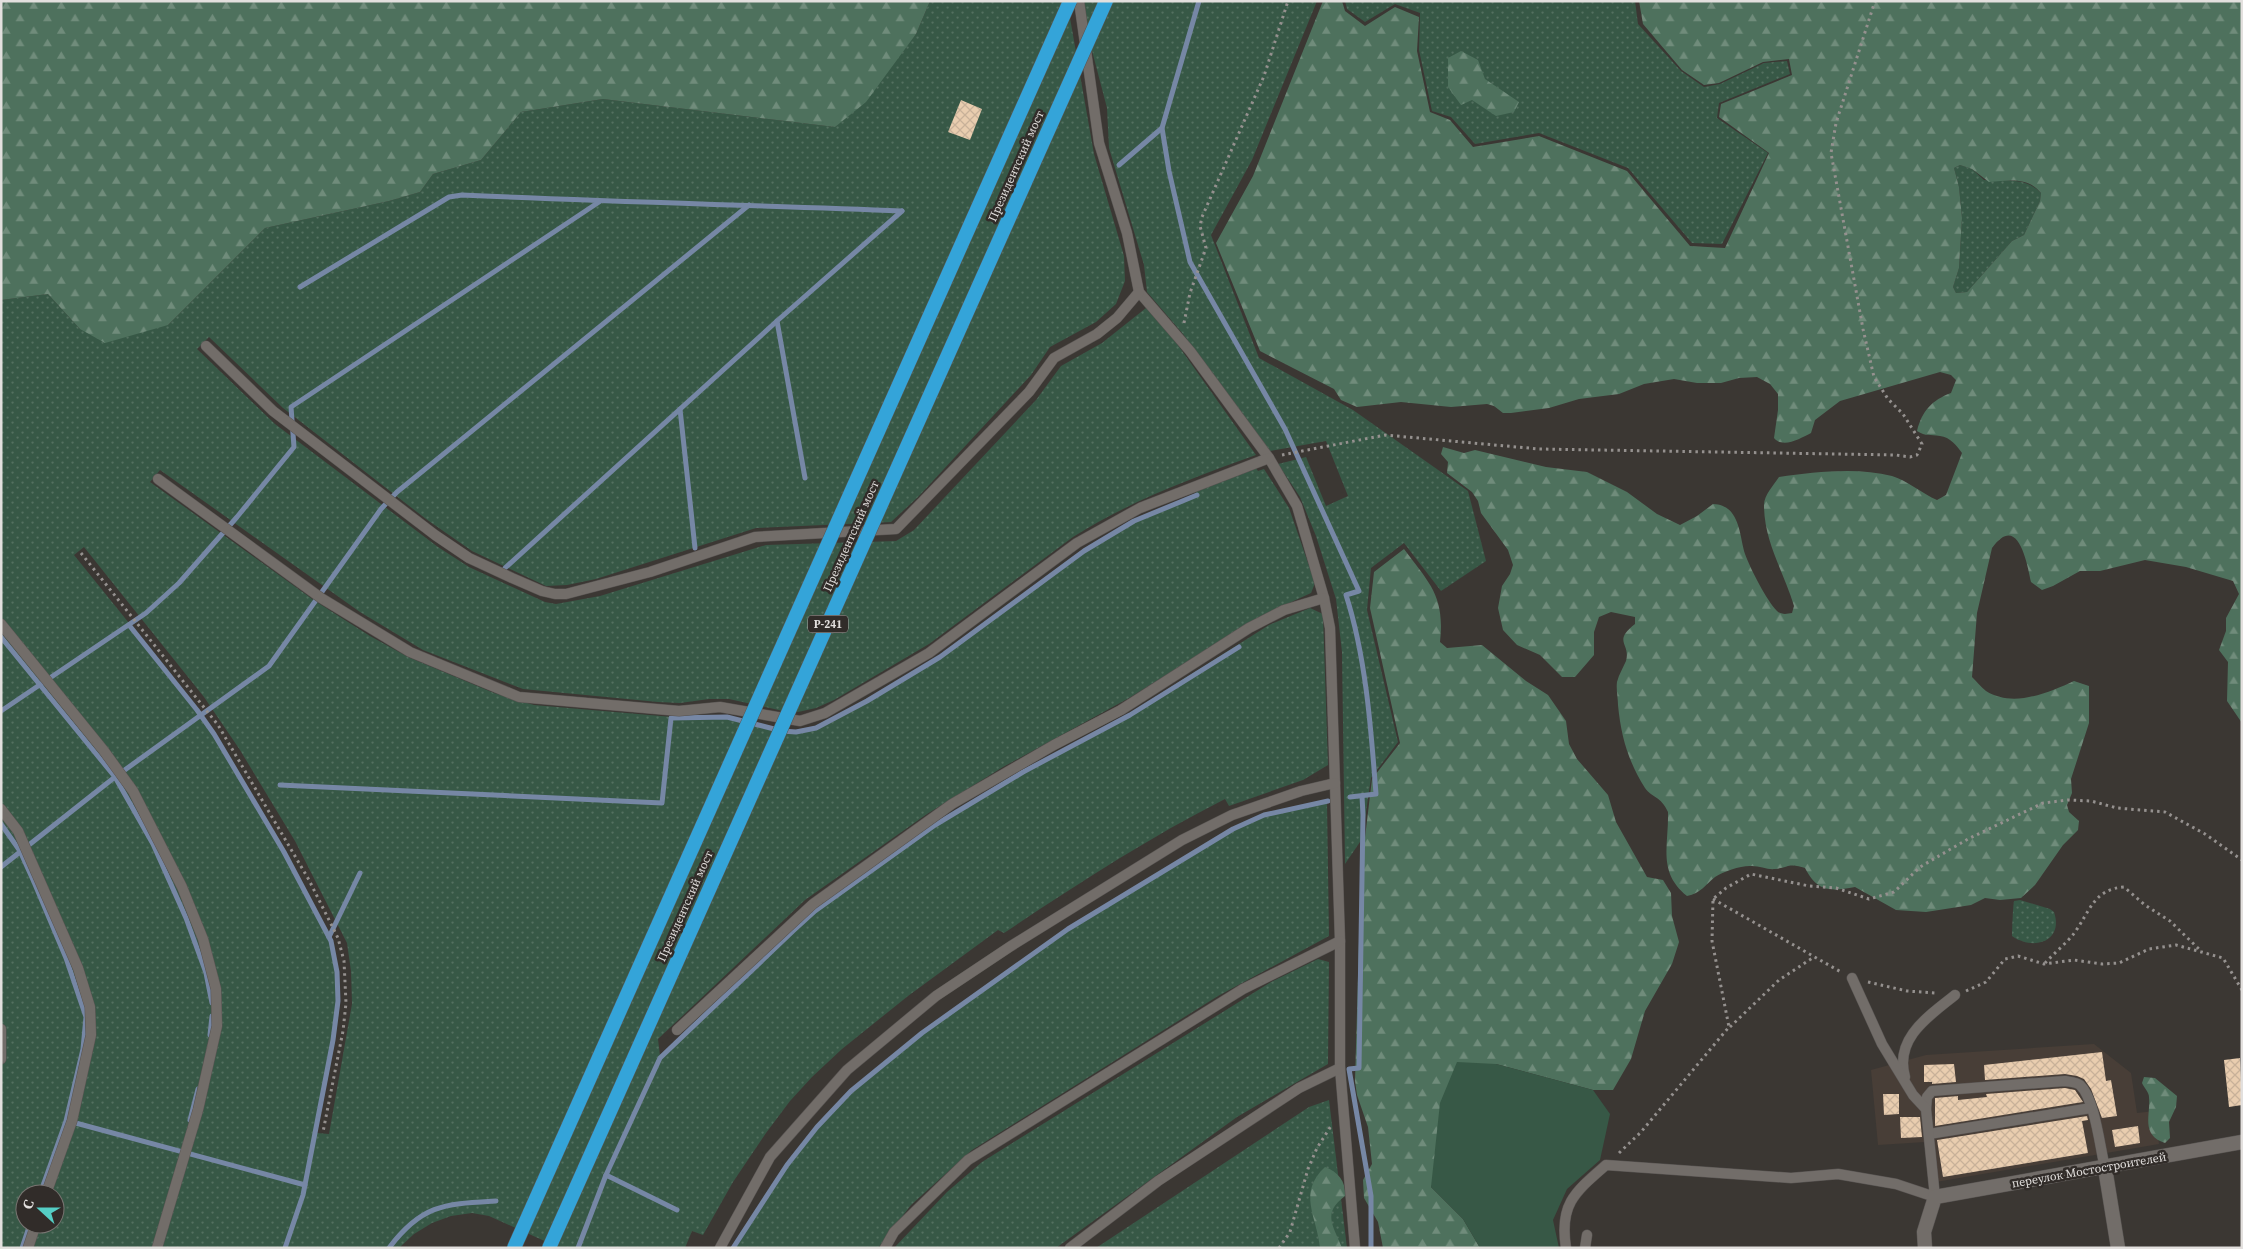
<svg xmlns="http://www.w3.org/2000/svg" width="2243" height="1249" font-family="'Source Serif 4',serif">
	<style>
		.built { fill: #483e37 }
		.grass { fill: url(#grass-dots); fill-rule: evenodd }
		.forest { fill: url(#forest-firs); fill-rule: evenodd }
		.garden { fill: #375846 }
		.lines { fill: none; stroke-linecap: round; stroke-linejoin: round }
		.stream { stroke: #7687a5; stroke-width: 5 }
		.building { fill: url(#building-cross-hatch) }
		.service-casing { stroke: #585452; stroke-width: 11 }
		.minor-casing { stroke: #585452; stroke-width: 15 }
		.path { stroke: #95918f; stroke-width: 3; stroke-dasharray: 2.5 4; stroke-linecap: butt }
		.service { stroke: #726d69; stroke-width: 10 }
		.minor { stroke: #726d69; stroke-width: 14 }
		.trunk-bridge-casing { stroke: #585452; stroke-width: 15; stroke-linecap: butt }
		.trunk-bridge { stroke: #34a4d9; stroke-width: 14 }
		.labels { text-anchor: middle; stroke-width: 5; stroke-linejoin: round; paint-order: stroke }
		.shield { fill: #312c29; stroke: #aeaaa8; stroke-width: 1 }
		.shield-label { font-size: 11px; font-weight: bold; fill: #e3e0de }
		.street-label { font-size: 12px; fill: #e3e0de; stroke: #312c29 }
	</style>
	<defs>
		<pattern id="grass-dots" width="8" height="8" patternUnits="userSpaceOnUse" patternTransform="scale(1.25)"><rect width="8" height="8" fill="#375846"/><path d="M2 2h.1M6 6h.1" fill="none" stroke="#547060" stroke-width="1.8" stroke-linecap="round"/></pattern>
		<pattern id="forest-firs" width="22" height="20" patternUnits="userSpaceOnUse" patternTransform="scale(1.25)"><rect width="22" height="20" fill="#4e715d"/><path d="M5 1l3.5 6h-7zM16 11l3.5 6h-7z" fill="#708c7b"/></pattern>
		<pattern id="building-cross-hatch" width="8" height="8" patternUnits="userSpaceOnUse" patternTransform="scale(1.25)"><rect width="8" height="8" fill="#e9cdaf"/><path d="M0 0l8 8M0 8l8-8" fill="none" stroke="#c8b199"/></pattern>
	</defs>
	<rect width="100%" height="100%" fill="#3b3733"/>
	<path class="built" d="M2094,1044l37,29 6,40 18,-2 4,33 -229,39 -5,-41 -47,3 -7,-75 55,-15z"/>
	<g class="grass">
		<path d="M930,1h137l27,153 30,102 1,25 -9,23 -20,18 -46,25 -19,28 -113,122 -27,25 -135,6 -160,51 -29,6 -21,1 -74,-35 -46,-32 -143,-111 -74,-71 -12,12 78,75 163,123 31,20 76,35 11,2 44,-8 166,-51 130,-4 18,-11 122,-130 25,-34 41,-23 44,-35 29,33 81,114c-64,23 -126,46 -183,82l-144,107 -95,56 -18,8 -18,4 -15,-1 -54,-12h-20l-29,4 -22,-1 -135,-13 -100,-39 -63,-38 -200,-142 -10,12 165,119 55,35 38,21 86,36 40,12 150,13 43,-2 56,14 13,1 20,-5 50,-26 73,-43 144,-107 50,-29 63,-27 -1,-4 60,-23 3,4 6,-2 25,39 26,75 -4,10 -48,22 -134,83 -126,69 -76,47 -122,86 -147,139 2,17 154,-146 85,-62 84,-54 147,-81 139,-88 41,-17 13,6 5,151 -25,15 -74,26 -4,-7c-77,39 -149,86 -221,134l-6,-3 -90,66 -66,53 -30,28 -22,24 -24,32 -33,49 -30,53 -11,-4 -7,17h-125l-71,-32 -17,-3 -21,3 -19,7 -18,11 -15,14h-398v-948l47,-6 32,35 88,-4 97,-97 124,-27 31,-9 13,-18 48,-14 40,-48 82,-13 232,28 81,-93zM84,547l120,150 36,53 55,91 52,102 4,28 1,33 -23,130 -12,-1 18,-93 5,-38 -2,-30 -6,-31 -47,-91 -89,-144 -122,-151zM25,1194h30v30h-30z"/>
		<path d="M1079,1h238l-65,159 -41,75 48,123 94,52 115,81 18,70 -45,30 -37,-48 -33,25 -4,42 31,132 -27,36 -9,61 -17,25 -3,-212 -6,-53 -20,-63 -16,-39 -22,-33 28,-7 20,49 22,-10 -22,-55 -56,10 -87,-117 -36,-42 -3,-27 -35,-117 -2,-40z"/>
		<path d="M1345,1h290l3,23 43,47 23,16 16,-3 44,-21 23,-2 3,13 -71,29 -2,15 51,35 -46,91 -30,-1 -64,-75 -89,-35 -64,11 -24,-27 -19,-6 -13,-61 1,-37 -25,-9 -30,18 -18,-13z"/>
		<path d="M1960,165l12,4 12,11c20,2 41,-4 57,13l-1,8 -16,34 -12,6 -45,51 -11,1 -3,-6 6,-19 3,-50 -3,-31 -5,-19z"/>
		<path d="M1327,802l2,134 -111,60 -246,154 -61,55 -33,43h-143l53,-82 29,-39 35,-35 71,-58 145,-103 166,-101 30,-14z"/>
		<path d="M2020,900l30,9 4,3c10,30 -21,39 -42,24 0,-6 1,-30 2,-35z"/>
		<path d="M1318,959l11,3 -1,102 -91,53 -181,131h-162l53,-56 35,-30 289,-180z"/>
		<path d="M1329,1100l18,148h-251l213,-141z"/>
	</g>
	<g class="forest">
		<path d="M1,1h929l-14,33 -50,68 -31,25 -232,-28 -82,13 -40,48 -48,14 -13,18 -31,9 -124,27 -97,97 -63,18 -25,-14 -32,-35 -47,6z"/>
		<path d="M1323,1h19l3,10 20,15 30,-19 24,10 -2,34 13,61 20,8 23,27 66,-11 88,35 63,75 35,2 44,-95 -50,-36 2,-13 71,-29 -3,-16 -26,3 -44,21 -15,2 -22,-15 -39,-46 -4,-23h603v722l-15,-22 1,-39 -9,-12 7,-19v-13l13,-24 -6,-13 -47,-14 -41,-7 -45,11h-20l-27,15 -11,4 -11,-8c-4,-19 -13,-70 -39,-34l-15,65 -5,64c4,4 9,10 14,14 27,17 62,2 88,-10l15,5v37l-18,56 1,14 -5,12 2,7 10,9 -1,9 -15,15 -28,40 -14,13 -21,2 -15,-2 -14,7 -45,7 -30,-2 -41,-23c-24,4 -37,6 -50,-19 -19,-5 -13,-1 -30,1 -7,1 -15,-3 -23,-3 -10,-1 -28,5 -37,11 -10,8 -14,16 -28,19 -30,-24 -18,-51 -19,-84 -7,-16 -16,-14 -23,-24 -17,-27 -24,-52 -27,-83 0,-7 -2,-16 -1,-23 2,-8 6,-14 9,-21 5,-18 -14,-19 9,-37v-7l-24,-5 -12,5 -5,15v23l-19,22h-13l-22,-22 -23,-10 -14,-15 -5,-22 4,-22 8,-12 3,-9 -5,-15 -27,-37 -3,-12 -6,-9 -25,-19 1,-11 -7,-8 2,-7 21,6 11,-3 71,17 41,5 40,20 30,22 23,11 17,-9 16,-12c27,1 26,30 32,50 5,14 22,47 32,57 4,4 10,3 15,2l2,-7c-10,-34 -30,-64 -30,-101 0,-10 10,-20 15,-28 36,-5 78,-10 113,-1 14,4 31,18 45,24l9,-5 16,-42c-5,-7 -12,-16 -22,-17 -10,-2 -14,1 -23,-5 5,-20 15,-31 34,-38l5,-13 -5,-5 -11,-3 -100,29 -25,19 -4,13c-10,5 -28,16 -37,5l4,-28v-16l-8,-10 -13,-7 -18,1 -18,5h-24l-23,-4 -30,5 -25,10 -40,5 -30,9 -38,5h-8l-9,-7 -7,-2 -36,3 -50,-5 -44,5 -16,-7 -7,-11 -74,-38 -44,-108 37,-67zM1960,165l12,4 17,13c19,-1 38,-6 52,11l-1,8 -16,34 -12,6 -45,51 -11,1 -3,-6 6,-19 3,-50 -3,-31 -5,-19z"/>
		<path d="M1461,51l17,9 7,19 34,23 -5,10 -18,4 -24,-16 -11,5 -13,-18v-29z"/>
		<path d="M1404,549c26,35 41,47 36,93l7,6 35,-3 44,36 22,14 18,26 3,23 8,15 31,36 8,27 31,55 16,3 8,13 1,23 7,26 -7,22 -27,47 -14,48 -18,31h-20l-97,-26 -65,123 32,32 17,29h-97l-5,-26 -14,-24 -1,-18 9,-16 -4,-37 -11,-32 -2,-14 6,-210 11,-92 28,-36 -30,-135 4,-36z"/>
		<path d="M2144,1077l11,1 22,18 -1,11 -7,15 1,16 -5,5c-25,-8 -14,-29 -16,-46 0,-5 -5,-9 -7,-14z"/>
		<path d="M1325,1167c13,5 21,14 20,29 -23,17 -12,29 -3,52h-22c-3,-32 -23,-55 5,-81z"/>
	</g>
	<path class="garden" d="M1457,1062l39,2 97,26 17,24 -10,46 -33,29 -14,31 6,28h-79l-17,-29 -32,-32 9,-84z"/>
	<g class="lines">
		<g class="stream">
			<path d="M1199,1l-37,127 7,43 21,91 95,167 74,162 -13,4c20,62 25,134 30,199l-26,3"/>
			<path d="M1119,165l43,-37"/>
			<path d="M300,287l149,-90 13,-2c147,7 293,10 440,16"/>
			<path d="M777,321l28,157"/>
			<path d="M680,409l15,139"/>
			<path d="M505,568l272,-247 125,-110"/>
			<path d="M129,625l68,85 17,24 70,118 47,89 6,31 1,29 -5,39 -30,155 -18,53"/>
			<path d="M1,637l114,140 38,67 33,74 20,55 6,30"/>
			<path d="M1,711l145,-98 33,-30 58,-66 57,-70 -3,-40 308,-205"/>
			<path d="M280,785l382,18 9,-85 56,-1 55,14 14,1 20,-4 51,-27 73,-44 144,-106 50,-30 63,-26"/>
			<path d="M1362,796l1,19 -4,253 -10,1 22,127v52"/>
			<path d="M1,824l19,27 14,31 32,76 20,59 -3,32 -17,72 -26,73"/>
			<path d="M1,867l114,-90 154,-111 112,-157 16,-17 352,-287"/>
			<path d="M329,937l31,-64"/>
			<path d="M210,1035l2,-19"/>
			<path d="M190,1120l8,-31"/>
			<path d="M72,1122l233,63"/>
			<path d="M606,1175l71,35"/>
			<path d="M22,1248l8,-24"/>
			<path d="M389,1248c33,-44 56,-44 107,-47"/>
			<path d="M578,1248l28,-73 54,-117 133,-127 22,-20 120,-86 88,-53 107,-57 109,-68"/>
			<path d="M733,1248l54,-83 30,-38 34,-36 71,-58 146,-104 165,-100 31,-14 64,-14"/>
		</g>
	</g>
	<g class="building">
		<path d="M961,100l21,9 -12,31 -22,-8z"/>
		<path d="M2102,1052l4,29 5,-1 6,36 -15,2 -11,-29 -7,-10 -7,-3 -12,-2 -80,6 -1,-15z"/>
		<path d="M2240,1058l2,47 -13,2 -5,-47z"/>
		<path d="M1954,1064l2,18 -24,2v-2h-8v-17z"/>
		<path d="M2065,1088l10,2 8,12 -148,24v-28l23,-2v4l29,-3 -1,-3z"/>
		<path d="M1883,1094h16v20l-15,1z"/>
		<path d="M2087,1116l1,4 -6,1 6,32 -145,24 -6,-37z"/>
		<path d="M1900,1117h20l2,20 -21,1z"/>
		<path d="M2138,1126l2,17 -25,4 -3,-17z"/>
	</g>
	<g class="lines">
		<g class="service-casing">
			<g id="service">
				<path d="M1079,1l20,142 28,90 12,59 51,59 79,107 28,48 27,92 6,30 10,313v127l15,180"/>
				<path d="M206,346l67,65 162,124 34,23 43,20 30,13 13,3h11l84,-22 105,-35 141,-8 133,-137 25,-34 43,-24 20,-16 22,-26"/>
				<path d="M158,479l163,119 89,54 109,45 160,14 41,-4 80,14 25,-8 104,-60 148,-110 63,-35 129,-50"/>
				<path d="M1,624l103,127 29,40 49,96 21,52 13,50 1,37 -19,84 -41,138"/>
				<path d="M1,809l17,22 60,137 12,39 1,28 -19,86 -26,73"/>
				<path d="M1,1029v30"/>
				<path d="M677,1030l136,-126 139,-100 102,-59 67,-35 128,-82 35,-18 40,-12"/>
				<path d="M1905,1077c-11,-39 24,-61 50,-82"/>
				<path d="M1926,1109l1,-12 5,-6 133,-10c5,1 11,1 15,4 15,14 20,63 25,83"/>
				<path d="M1929,1134l162,-26"/>
				<path d="M28,1248l8,-24"/>
				<path d="M720,1248l50,-91 77,-87 89,-74 75,-50 171,-106 50,-25 69,-24 34,-8"/>
				<path d="M885,1248l9,-16 74,-72 275,-171 97,-48"/>
				<path d="M1070,1248l88,-67 141,-93 41,-20"/>
				<path d="M1566,1248c-7,-44 9,-56 40,-83l185,13 47,-4 58,10 39,13 -9,-88 -13,-14 -31,-51 -30,-66"/>
				<path d="M1585,1248l2,-13"/>
			</g>
		</g>
		<g class="minor-casing">
			<g id="minor">
				<path d="M2105,1168l13,80"/>
				<path d="M1925,1248l-1,-16 11,-35 307,-55"/>
			</g>
		</g>
		<g class="path">
			<path d="M1184,323l6,-30 16,-45 -6,-22 2,-9 62,-141 24,-75"/>
			<path d="M1282,455l103,-20 154,14 357,6 14,2 7,-2 5,-11 -19,-30 -15,-15 -14,-22 -11,-48 -32,-176 5,-30 39,-122"/>
			<path d="M81,553l137,172 91,155 29,58 6,23 2,42 -3,28 -20,101"/>
			<path d="M1713,899l128,73"/>
			<path d="M2045,963c9,-10 22,-20 30,-31 15,-21 19,-43 49,-45l21,18 25,16 32,31"/>
			<path d="M1868,982l39,9 28,2"/>
			<path d="M1966,991l20,-9 19,-23 13,-3 26,8 30,-4 28,4 17,-1 30,-14 27,-4 47,13 19,32"/>
			<path d="M1730,1027l49,-47 35,-23"/>
			<path d="M1619,1153l22,-21 88,-105 -17,-86 1,-42 13,-11 25,-14 58,12 27,2 33,11 25,-7 26,-25 48,-28 75,-36 25,-3 23,1 26,7 48,4 40,22 37,26"/>
			<path d="M1279,1248l11,-16 18,-63 9,-21 14,-22"/>
		</g>
		<use href="#service" class="service"/>
		<use href="#minor" class="minor"/>
		<g class="trunk-bridge-casing">
			<g id="trunk-bridge">
				<path d="M514,1248l556,-1247"/>
				<path d="M549,1248l557,-1247"/>
			</g>
		</g>
		<use href="#trunk-bridge" class="trunk-bridge"/>
	</g>
	<g class="labels">
		<rect class="shield" x="808" y="615.5" width="40" height="17" rx="4"/>
		<g class="shield-label">
			<text x="828" y="628">Р-241</text>
		</g>
		<g class="street-label">
			<text transform="translate(1016 166) rotate(-66)" y="4">Президентский мост</text>
			<text transform="translate(851 536) rotate(-66)" y="4">Президентский мост</text>
			<text transform="translate(685 906) rotate(-66)" y="4">Президентский мост</text>
			<text transform="translate(2089 1170) rotate(-10)" y="4">переулок Мостостроителей</text>
		</g>
	</g>
	<rect width="2243" height="1249" fill="none" stroke="#e3e0de" stroke-width="5"/>
	<g transform="translate(40 1209) rotate(291)"><circle r="24" fill="#312c29" stroke="#787471"/>
	<path d="M0-4L9 19L0 12L-9 19Z" fill="#55cec5"/>
	<text y="-8" font-size="14" font-weight="bold" text-anchor="middle" fill="#e3e0de">С</text>
	</g>
</svg>
